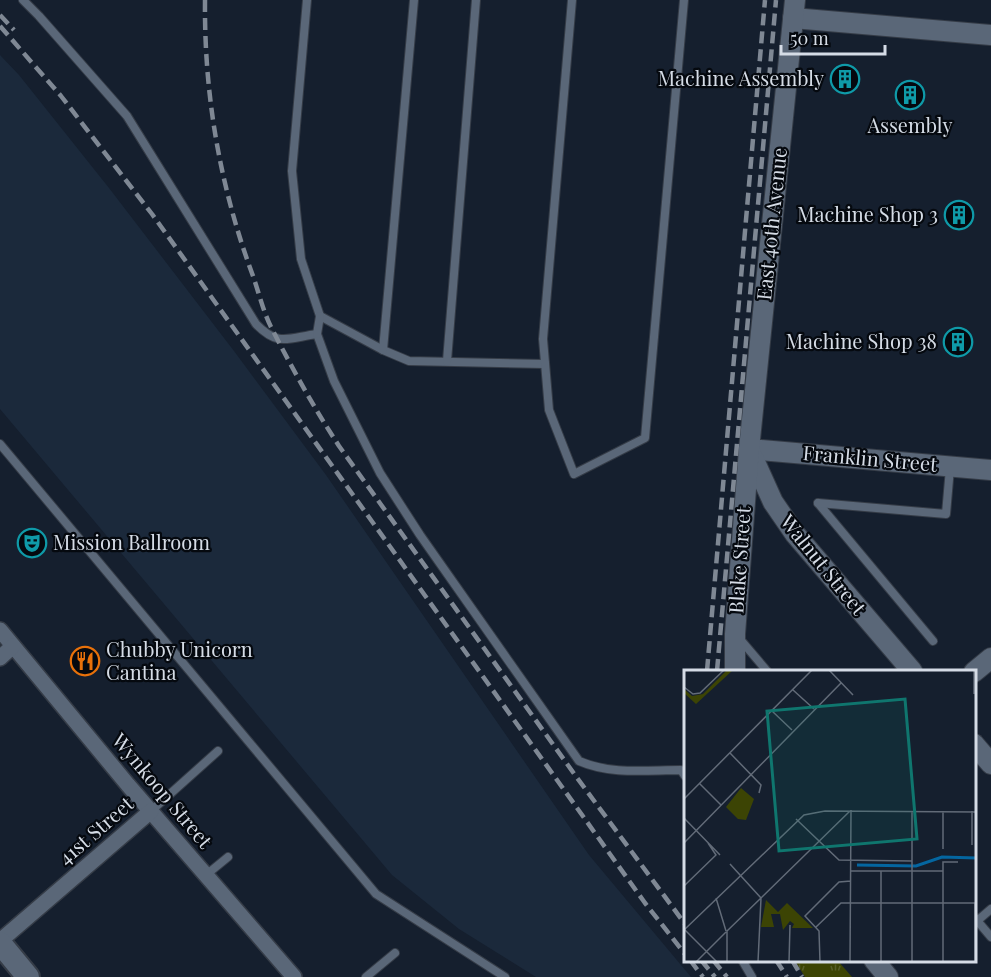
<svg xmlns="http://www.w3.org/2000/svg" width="991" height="977" font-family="'Playfair Display',serif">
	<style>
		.built { fill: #1b293b }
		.grass { fill: url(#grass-tufts) }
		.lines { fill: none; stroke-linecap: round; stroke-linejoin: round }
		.service-casing { stroke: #353c47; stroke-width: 10 }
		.minor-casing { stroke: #353c47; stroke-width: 18 }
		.tertiary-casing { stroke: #353c47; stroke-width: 22 }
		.secondary-casing { stroke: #353c47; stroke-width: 26 }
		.service { stroke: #5a6778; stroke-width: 8 }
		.minor { stroke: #5a6778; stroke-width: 15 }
		.tertiary { stroke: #5a6778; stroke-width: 20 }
		.secondary { stroke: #5a6778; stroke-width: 22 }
		.rail { stroke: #7f8894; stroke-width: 4.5; stroke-dasharray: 12 6; stroke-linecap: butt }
		.labels { text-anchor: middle; stroke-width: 4.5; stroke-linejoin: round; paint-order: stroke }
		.poi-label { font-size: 20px; fill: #d5dce6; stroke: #05090f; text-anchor: end }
		.street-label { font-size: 20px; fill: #d5dce6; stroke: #05090f }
		.inset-river { fill: none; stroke: #0466a0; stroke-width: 3 }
		.inset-road { fill: none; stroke: #626b78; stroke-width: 1.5 }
		.view { fill: #0f766e; fill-opacity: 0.15; stroke: #0f766e; stroke-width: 3 }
		.inset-edge { fill: none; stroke: #d5dce6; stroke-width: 3 }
	</style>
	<defs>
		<pattern id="grass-tufts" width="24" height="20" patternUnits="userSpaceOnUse" patternTransform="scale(1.5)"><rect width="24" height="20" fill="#3c4404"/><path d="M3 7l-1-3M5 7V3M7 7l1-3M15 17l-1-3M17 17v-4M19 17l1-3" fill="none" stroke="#575e29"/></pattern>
	</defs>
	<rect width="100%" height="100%" fill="#151f2e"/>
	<path class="built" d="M0,55l19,20 90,113 125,163 92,124 263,380 102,122h-155l-77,-48 -67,-54 -392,-466z"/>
	<path class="grass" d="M795,961h43l14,16h-47z"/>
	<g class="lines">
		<g class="service-casing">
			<g id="service">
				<path d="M23,0l16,16 88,100 129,208c22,23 32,14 61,10l17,47 46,92 40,62 159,226c32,14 68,9 102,9l4,6"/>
				<path d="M307,0l-15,171 9,88 19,57 63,34 26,11 136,3"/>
				<path d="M572,0l-29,339 6,71 25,64 71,-36 39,-438"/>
				<path d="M317,334l3,-18"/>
				<path d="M383,350l31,-350"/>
				<path d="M447,361l29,-361"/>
				<path d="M0,444l376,450 129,83"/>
				<path d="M818,503l115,138"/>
				<path d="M818,503l128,11 4,-46"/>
				<path d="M739,638l28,33"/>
				<path d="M151,811l67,-60"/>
				<path d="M206,875l22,-18"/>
				<path d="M974,917l17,20"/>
				<path d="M977,921l14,-12"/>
				<path d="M742,960l10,17"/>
				<path d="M366,977l29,-24"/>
			</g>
		</g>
		<g class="minor-casing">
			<g id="minor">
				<path d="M0,630l128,155 166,192"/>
				<path d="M0,658l13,-12"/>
				<path d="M0,941l151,-130"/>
			</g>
		</g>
		<g class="tertiary-casing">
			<g id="tertiary">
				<path d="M793,18l198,17"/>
				<path d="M749,449l242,21"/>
				<path d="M750,451l23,51 22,32 117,137"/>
				<path d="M735,671v-37l14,-185 46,-449"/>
				<path d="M974,672l17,-14"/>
				<path d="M974,744l17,20"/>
				<path d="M874,960l14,17"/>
			</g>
		</g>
		<g class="secondary-casing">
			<path id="secondary" d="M0,943l28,34"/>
		</g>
		<use href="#service" class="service"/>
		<use href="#minor" class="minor"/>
		<use href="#tertiary" class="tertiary"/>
		<use href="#secondary" class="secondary"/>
		<g class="rail">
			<path d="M205,0c-1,95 15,187 48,276 6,17 10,35 18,51 21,41 43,81 68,119l236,329 110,149"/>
			<path d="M0,15l14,15"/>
			<path d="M0,26l61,70 91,118 493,689 40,51"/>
			<path d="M707,671l58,-671"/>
			<path d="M717,671l59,-671"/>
			<path d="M690,960l13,17"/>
			<path d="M701,960l14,17"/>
			<path d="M713,960l14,17"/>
			<path d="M776,960l11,17"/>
			<path d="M792,960l10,17"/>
		</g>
	</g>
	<defs>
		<g id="building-ring" transform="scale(1.5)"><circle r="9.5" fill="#05090f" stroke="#0f9aa8" stroke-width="1.5"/><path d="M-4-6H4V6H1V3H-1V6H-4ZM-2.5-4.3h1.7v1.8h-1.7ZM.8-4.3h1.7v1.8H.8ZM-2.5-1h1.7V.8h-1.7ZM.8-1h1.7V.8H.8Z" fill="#0f9aa8"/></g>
		<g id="theatre-ring" transform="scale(1.5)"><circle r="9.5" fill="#05090f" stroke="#0f9aa8" stroke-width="1.5"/><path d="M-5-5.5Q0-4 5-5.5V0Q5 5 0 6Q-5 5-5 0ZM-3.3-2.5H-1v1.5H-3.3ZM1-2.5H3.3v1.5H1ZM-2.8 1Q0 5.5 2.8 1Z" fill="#0f9aa8"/></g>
		<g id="restaurant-ring" transform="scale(1.5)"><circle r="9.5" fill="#05090f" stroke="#e8710a" stroke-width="1.5"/><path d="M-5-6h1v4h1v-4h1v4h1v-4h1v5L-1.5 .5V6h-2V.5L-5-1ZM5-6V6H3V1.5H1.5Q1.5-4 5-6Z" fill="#e8710a"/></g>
	</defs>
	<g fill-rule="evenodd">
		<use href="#building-ring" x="845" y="79"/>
		<use href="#building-ring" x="910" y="95"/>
		<use href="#building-ring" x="959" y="215"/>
		<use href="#building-ring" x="958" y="342"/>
		<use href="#theatre-ring" x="32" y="543"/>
		<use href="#restaurant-ring" x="85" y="661"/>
	</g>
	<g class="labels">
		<g class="poi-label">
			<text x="824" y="86">Machine Assembly</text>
			<text x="910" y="133" text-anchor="middle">Assembly</text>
			<text x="938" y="222">Machine Shop 3</text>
			<text x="937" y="349">Machine Shop 38</text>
			<text x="53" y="550" text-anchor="start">Mission Ballroom</text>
			<text x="106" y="657" text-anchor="start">Chubby Unicorn<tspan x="106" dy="23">Cantina</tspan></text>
		</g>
		<g class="street-label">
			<text transform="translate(772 224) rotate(-84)" y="7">East 40th Avenue</text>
			<text transform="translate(870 459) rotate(5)" y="7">Franklin Street</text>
			<text transform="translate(740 560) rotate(-86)" y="7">Blake Street</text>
			<text transform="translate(823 565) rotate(51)" y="7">Walnut Street</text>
			<text transform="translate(162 791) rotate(50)" y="7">Wynkoop Street</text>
			<text transform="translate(96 831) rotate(-41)" y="7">41st Street</text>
		</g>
	</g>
	<g transform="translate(684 670)">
		<rect width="292" height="292" fill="#151f2e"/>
		<path d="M43,0h6l-37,34 -12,-11v-4l8,7 11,-2zM57,118l13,11 -8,21 -8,-1 -12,-12z" fill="#3c4404"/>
		<path d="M82,230l12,12 9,-9 26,25h-21l2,-4 -4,-3 -7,9 -3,-16h-9l3,13h-13z" fill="#3c4404"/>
		<path class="inset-river" d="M173,195l59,1 26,-9 35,1"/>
		<path class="inset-road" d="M145,0l24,25M0,17l9,7 7,-1 24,-23M109,20l21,19M290,24v-24M88,41l20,19M46,83l31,32 -2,8M15,113l22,22M0,129l128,-129M0,148l36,37M112,149l43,41 73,1M0,173l157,-160M288,175v-34M259,179v-38M167,201h92M0,216l32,-31 -8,-12M32,228l10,33M132,257l25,-24h134v59M0,260l120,-115 21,-4 152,1M1,260l32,32M12,292l30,-30M43,292v-31l34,-33 -31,-34M74,292l3,-64 89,-87M105,292l1,-37M136,292l-1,-31 -14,-15 34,-34 12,-1M166,292l1,-152M197,292v-91M228,292v-151M259,292v-100h15"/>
		<path class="view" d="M221,29l12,140 -138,12 -12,-140z"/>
		<rect width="292" height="292" class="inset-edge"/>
	</g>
	<path d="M781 45v9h104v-9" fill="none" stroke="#d5dce6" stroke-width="3"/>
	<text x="790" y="45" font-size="18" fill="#d5dce6" stroke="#05090f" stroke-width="4.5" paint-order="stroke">50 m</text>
</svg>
